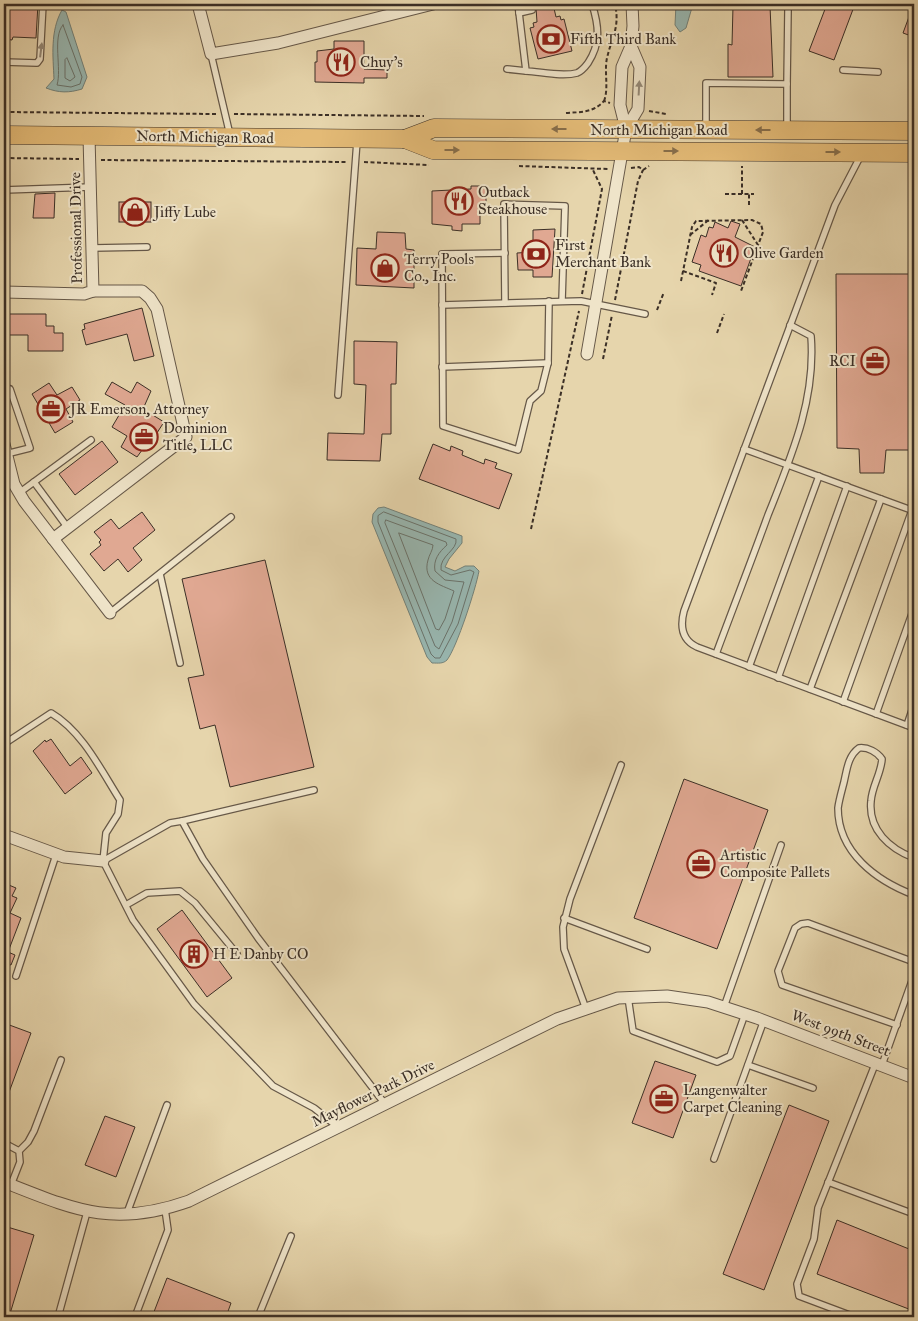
<svg xmlns="http://www.w3.org/2000/svg" width="918" height="1321" font-family="'IM FELL Great Primer',serif">
	<style>
		.water { fill: #98b7b1; stroke: #738179 }
		.lines { fill: none; stroke-linecap: round; stroke-linejoin: round }
		.shore { stroke: #6a736c; stroke-width: 1 }
		.building { fill: #e0a892; stroke: #3b2f26 }
		.lane-casing { stroke: #665848; stroke-width: 8 }
		.street-casing { stroke: #665848; stroke-width: 13 }
		.primary-casing { stroke: #3b2f26; stroke-width: 19 }
		.path { stroke: #3b2f26; stroke-width: 2; stroke-dasharray: 4 2.5; stroke-linecap: butt }
		.lane { stroke: #efe4c9; stroke-width: 5.5 }
		.street { stroke: #efe4c9; stroke-width: 11 }
		.primary { stroke: #e3ba76; stroke-width: 18 }
		.oneway { fill: #958a78 }
		.oneway2 { fill: #876e4a }
		.labels { text-anchor: middle; stroke-width: 4; stroke-linejoin: round; paint-order: stroke }
		.poi-label { font-size: 15px; fill: #3b2f26; stroke: #efe4c9; text-anchor: start }
		.street-label { font-size: 15px; fill: #3b2f26; stroke: #efe4c9 }
	</style>
	<rect width="100%" height="100%" fill="#e6d5ac"/>
	<filter id="stains"><feTurbulence type="fractalNoise" baseFrequency=".004" numOctaves="4"/><feColorMatrix values="0 0 0 0 .2 0 0 0 0 .09 0 0 0 0 .02 0 0 0 .5 -.17"/></filter>
	<radialGradient id="worn" r=".72"><stop offset=".6" stop-color="#630" stop-opacity="0"/><stop offset="1" stop-color="#630" stop-opacity=".3"/></radialGradient>
	<g class="water">
		<path d="M676,4h17l-7,24 -6,4 -5,-7z"/>
		<path d="M62,10l4,2 21,65 -5,12c-13,4 -23,4 -36,-1l8,-9c-1,-23 -4,-48 8,-69z"/>
		<path d="M384,507l78,29v7l-13,16 -4,8 10,4 10,-5h9l5,5c-3,17 -22,76 -32,89 -4,4 -9,3 -15,3l-5,-6 -55,-135 1,-8 5,-6z"/>
	</g>
	<g class="lines">
		<g class="shore">
			<path d="M63,25l19,52 -2,7 -9,3 -14,-2c5,-16 -5,-48 6,-60z"/>
			<path d="M67,58l8,19 -5,4 -5,-3v-18z"/>
			<path d="M384,512l72,27c2,11 -17,17 -15,31l10,5 19,-5 4,2 -16,52 -18,34h-5l-4,-4 -53,-132v-6z"/>
			<path d="M386,520l60,22 1,3c-8,7 -14,15 -12,26l10,9 19,2 -12,40 -13,27 -4,-3 -50,-123z"/>
			<path d="M399,533l34,12c0,5 -4,10 -5,15 -6,21 13,25 26,31l-9,28 -6,11 -3,-1z"/>
		</g>
	</g>
	<g class="building">
		<path d="M4,4h34l-2,34 -23,-1 -1,3 -8,-1z"/>
		<path d="M532,4h21l3,13 4,-1 1,4 3,-1 8,32 -34,8 -8,-31 4,-1 -1,-4 4,-1 -1,-14z"/>
		<path d="M827,4h28l-21,56 -25,-9z"/>
		<path d="M733,6h37l3,71h-45v-33l4,1z"/>
		<path d="M913,6l1,1v30l-11,-4z"/>
		<path d="M334,41h30v28l23,1v8h-23v5l-49,-1v-20h2v-11l17,-2z"/>
		<path d="M471,186h15v24h-6v14h-18v7l-10,-1v-4l-20,-2v-33l39,-2z"/>
		<path d="M55,193l-1,25h-21l2,-24z"/>
		<rect x="119" y="202" width="32" height="20"/>
		<path d="M731,221l9,3 -5,13 20,10 -14,39 -42,-15 2,-6 -9,-3 9,-27 5,2 3,-10 4,1 2,-6 13,6z"/>
		<path d="M555,229l-3,48h-19v-7h-15l-1,-17 16,-1v-22z"/>
		<path d="M377,232l28,1 1,16 8,1v38l-58,-3 1,-37 19,1z"/>
		<path d="M836,274h78v176h-28l-2,23h-24l-1,-24 -22,-1z"/>
		<path d="M142,308l12,48 -20,5 -7,-27 -41,11 -4,-15 3,-1 -1,-5z"/>
		<path d="M4,314h42v12h8v7h9v18h-35v-16h-24z"/>
		<path d="M354,341l43,1 -1,42h-5v50h-9l-2,27 -53,-1 1,-27 36,1 2,-49 -12,-1z"/>
		<path d="M112,382l19,11 6,-11 14,9 -8,18 21,13 -9,14 -2,-1 -16,22 -16,-10 6,-11 -15,-9 13,-22 -20,-11z"/>
		<path d="M49,383l8,12 15,-8 8,13 -14,9 7,13 -18,11 -23,-39z"/>
		<path d="M102,441l16,21 -43,33 -16,-21z"/>
		<path d="M433,444l17,7 1,-5 12,5 -1,4 22,9 1,-5 12,4 -2,5 17,6 -13,35 -80,-30z"/>
		<path d="M142,512l13,18 -22,18 9,12 -14,12 -10,-13 -14,12 -14,-17 11,-9 -2,-3 2,-2 -7,-8 17,-13 8,10z"/>
		<path d="M265,560l49,207 -84,20 -15,-62 -15,4 -12,-51 16,-3 -22,-96z"/>
		<path d="M51,739l19,27 11,-9 11,16 -27,21 -32,-43 12,-11 1,2z"/>
		<path d="M684,779l84,31 -51,139 -83,-31z"/>
		<path d="M4,883l12,5 -4,8 5,2 -7,15 11,5 -13,34 7,3 -4,10 -7,-2z"/>
		<path d="M182,910l50,68 -25,19 -50,-68z"/>
		<path d="M4,1023l27,10 -26,70h-1z"/>
		<path d="M655,1061l41,14 -23,63 -41,-15z"/>
		<path d="M789,1105l40,16 -65,169 -41,-16z"/>
		<path d="M105,1116l30,11 -19,50 -31,-12z"/>
		<path d="M837,1220l77,31v60l-97,-37z"/>
		<path d="M4,1226l30,9 -25,82h-5z"/>
		<path d="M167,1278l64,25 -5,14h-74z"/>
	</g>
	<g class="lines">
		<g class="lane-casing">
			<g id="lane">
				<path d="M518,4l8,67c16,1 36,6 51,2 5,-2 8,-6 11,-10 13,-20 11,-37 4,-59"/>
				<path d="M519,13l13,-3"/>
				<path d="M211,54l19,81"/>
				<path d="M4,62l33,1 3,-4 3,-55"/>
				<path d="M507,69l19,2"/>
				<path d="M843,70l35,2"/>
				<path d="M787,84l1,-74"/>
				<path d="M706,128v-45l81,1v45"/>
				<path d="M860,157l-25,48 -151,406c-4,15 -2,29 13,36l217,81"/>
				<path d="M4,190l87,-3"/>
				<path d="M92,248l55,-1"/>
				<path d="M505,253l-63,1 1,172 75,24 12,-49 11,-10 7,-28 1,-62"/>
				<path d="M505,303l-1,-99 61,2 -3,95"/>
				<path d="M442,305l139,-4 64,13"/>
				<path d="M442,367l106,-4"/>
				<path d="M4,392l6,-3 20,59 -24,6"/>
				<path d="M338,395l19,-254"/>
				<path d="M744,449l170,62"/>
				<path d="M34,482l34,46"/>
				<path d="M19,493l72,-53"/>
				<path d="M160,574l20,89"/>
				<path d="M110,613l121,-96"/>
				<path d="M716,654c17,-46 35,-92 52,-139 23,-58 48,-115 43,-179l-21,-11"/>
				<path d="M749,667l70,-191"/>
				<path d="M778,678l69,-192"/>
				<path d="M810,689l71,-190"/>
				<path d="M843,702l69,-192"/>
				<path d="M876,714l38,-106"/>
				<path d="M907,725l7,-21"/>
				<path d="M4,744l47,-31c31,18 50,57 69,87l-2,14 -12,19 -3,28 30,59 61,84 79,82 41,22 24,19"/>
				<path d="M182,821l132,-31"/>
				<path d="M914,858c-24,-9 -46,-28 -43,-57 1,-15 10,-27 11,-42 -5,-7 -14,-12 -23,-11 -11,8 -12,21 -15,34 -2,8 -5,18 -6,26 0,45 39,73 76,87"/>
				<path d="M103,861l67,-38 12,-2 21,38 55,79 127,166"/>
				<path d="M126,905l21,-12 33,-2 15,12 42,51"/>
				<path d="M564,918l83,31"/>
				<path d="M16,976l40,-121"/>
				<path d="M628,997l5,34 84,31 13,-6 15,-42"/>
				<path d="M724,1007l57,-162"/>
				<path d="M586,1009l-22,-60 -1,-22 7,-28 51,-134"/>
				<path d="M897,1025l-115,-40 -4,-14 17,-43 6,-4 7,-1 106,39"/>
				<path d="M748,1065l65,23"/>
				<path d="M882,1065l32,-90"/>
				<path d="M4,1143l15,8 1,11 -9,23"/>
				<path d="M19,1151l9,-9 6,-11 27,-71"/>
				<path d="M714,1159l50,-139"/>
				<path d="M828,1182l86,32"/>
				<path d="M127,1213l40,-108"/>
				<path d="M58,1317l29,-105"/>
				<path d="M135,1317l33,-87 -3,-21"/>
				<path d="M258,1317l33,-81"/>
				<path d="M855,1317l-56,-21 -2,-12 17,-45 4,-31 58,-146"/>
			</g>
		</g>
		<g class="street-casing">
			<g id="street">
				<path d="M198,4l13,50 67,-11 155,-39"/>
				<path d="M626,129l-6,-24 2,-38 9,-21 2,-20 -1,-22"/>
				<path d="M4,292l80,2 9,-3 -4,-155"/>
				<path d="M587,354l39,-225 12,-20 2,-42 -9,-21"/>
				<path d="M4,444l10,40 10,17 86,112"/>
				<path d="M53,539l133,-102 -29,-128 -7,-11 -8,-7h-49"/>
				<path d="M4,835l60,22 39,4"/>
				<path d="M4,1182c71,28 109,46 185,19l368,-182 61,-21 49,-2 41,6 49,16 157,60"/>
			</g>
		</g>
		<g class="primary-casing">
			<g id="primary">
				<path d="M4,135l401,4 28,11 481,3"/>
				<path d="M405,139l29,-11 480,3"/>
			</g>
		</g>
		<g class="path">
			<path d="M604,101c5,-13 0,-29 3,-43 5,-22 13,-30 8,-54"/>
			<path d="M649,111l17,3"/>
			<path d="M4,112l212,2"/>
			<path d="M566,113c14,-1 27,0 38,-12l6,2"/>
			<path d="M234,114l190,2"/>
			<path d="M4,158l75,1"/>
			<path d="M101,160l245,2"/>
			<path d="M364,162l65,3"/>
			<path d="M519,166l89,3"/>
			<path d="M631,168l8,-1 4,3 6,-4"/>
			<path d="M725,194h29"/>
			<path d="M742,194v-28"/>
			<path d="M749,205v-11"/>
			<path d="M742,220l16,25"/>
			<path d="M690,235l20,-16"/>
			<path d="M683,271l33,12 -4,12"/>
			<path d="M681,281l11,-54 4,-6 56,-1 9,4 2,8 -22,59"/>
			<path d="M582,294l20,-105 -9,-19"/>
			<path d="M615,300l23,-119 5,-11"/>
			<path d="M657,310l7,-18"/>
			<path d="M717,333l7,-19"/>
			<path d="M603,359l9,-44"/>
			<path d="M531,529l48,-218"/>
		</g>
		<use href="#lane" class="lane"/>
		<use href="#street" class="street"/>
		<use href="#primary" class="primary"/>
	</g>
	<defs><path id="oneway-solid" d="M-6-.8H1V-3.2L6.5 0L1 3.2V.8H-6Z" transform="scale(1.25)"/></defs>
	<g class="oneway">
		<use href="#oneway-solid" transform="translate(41 50) rotate(-83)"/>
		<use href="#oneway-solid" transform="translate(639 88) rotate(-87)"/>
	</g>
	<g class="oneway2">
		<use href="#oneway-solid" transform="translate(559 129) rotate(-180)"/>
		<use href="#oneway-solid" transform="translate(763 130) rotate(-180)"/>
		<use href="#oneway-solid" transform="translate(452 150)"/>
		<use href="#oneway-solid" transform="translate(671 151)"/>
		<use href="#oneway-solid" transform="translate(833 152)"/>
	</g>
	<defs>
		<g id="bank-ring" transform="scale(1.4375)"><circle r="9.5" fill="#efe4c9" stroke="#8f2418" stroke-width="1.5"/><path d="M-6-4H6V4H-6ZM0-2.3a2.3 2.3 0 1 0 0 4.6a2.3 2.3 0 1 0 0-4.6Z" fill="#8f2418"/></g>
		<g id="restaurant-ring" transform="scale(1.4375)"><circle r="9.5" fill="#efe4c9" stroke="#8f2418" stroke-width="1.5"/><path d="M-5-6h1v4h1v-4h1v4h1v-4h1v5L-1.5 .5V6h-2V.5L-5-1ZM5-6V6H3V1.5H1.5Q1.5-4 5-6Z" fill="#8f2418"/></g>
		<g id="shop-ring" transform="scale(1.4375)"><circle r="9.5" fill="#efe4c9" stroke="#8f2418" stroke-width="1.5"/><path d="M-5-2.5h2.3a2.7 3.5 0 0 1 5.4 0H5L5.5 6h-11ZM-1.5-2.5h3a1.5 2.3 0 0 0-3 0Z" fill="#8f2418"/></g>
		<g id="office-ring" transform="scale(1.4375)"><circle r="9.5" fill="#efe4c9" stroke="#8f2418" stroke-width="1.5"/><path d="M-6-3h4V-5.5h4V-3h4V5H-6ZM-1-4.5V-3h2v-1.5ZM-6 0V1H6V0Z" fill="#8f2418"/></g>
		<g id="building-ring" transform="scale(1.4375)"><circle r="9.5" fill="#efe4c9" stroke="#8f2418" stroke-width="1.5"/><path d="M-4-6H4V6H1V3H-1V6H-4ZM-2.5-4.3h1.7v1.8h-1.7ZM.8-4.3h1.7v1.8H.8ZM-2.5-1h1.7V.8h-1.7ZM.8-1h1.7V.8H.8Z" fill="#8f2418"/></g>
	</defs>
	<g fill-rule="evenodd">
		<use href="#bank-ring" x="551" y="39"/>
		<use href="#restaurant-ring" x="341" y="62"/>
		<use href="#restaurant-ring" x="459" y="201"/>
		<use href="#shop-ring" x="135" y="212"/>
		<use href="#restaurant-ring" x="724" y="253"/>
		<use href="#bank-ring" x="536" y="254"/>
		<use href="#shop-ring" x="385" y="268"/>
		<use href="#office-ring" x="875" y="361"/>
		<use href="#office-ring" x="51" y="409"/>
		<use href="#office-ring" x="144" y="437"/>
		<use href="#office-ring" x="701" y="864"/>
		<use href="#building-ring" x="194" y="954"/>
		<use href="#office-ring" x="664" y="1099"/>
	</g>
	<g class="labels">
		<g class="poi-label">
			<text x="570" y="44">Fifth Third Bank</text>
			<text x="360" y="67">Chuy's</text>
			<text x="478" y="197">Outback<tspan x="478" dy="17">Steakhouse</tspan></text>
			<text x="154" y="217">Jiffy Lube</text>
			<text x="555" y="250">First<tspan x="555" dy="17">Merchant Bank</tspan></text>
			<text x="743" y="258">Olive Garden</text>
			<text x="404" y="264">Terry Pools<tspan x="404" dy="17">Co., Inc.</tspan></text>
			<text x="856" y="366" text-anchor="end">RCI</text>
			<text x="70" y="414">JR Emerson, Attorney</text>
			<text x="163" y="433">Dominion<tspan x="163" dy="17">Title, LLC</tspan></text>
			<text x="720" y="860">Artistic<tspan x="720" dy="17">Composite Pallets</tspan></text>
			<text x="213" y="959">H E Danby CO</text>
			<text x="683" y="1095">Langenwalter<tspan x="683" dy="17">Carpet Cleaning</tspan></text>
		</g>
		<g class="street-label">
			<text x="659" y="135">North Michigan Road</text>
			<text transform="translate(205 137) rotate(1)" y="5">North Michigan Road</text>
			<text transform="translate(76 228) rotate(-91)" y="5">Professional Drive</text>
			<text transform="translate(841 1033) rotate(21)" y="5">West 99th Street</text>
			<text transform="translate(373 1093) rotate(-26)" y="5">Mayflower Park Drive</text>
		</g>
	</g>
	<rect width="918" height="1321" fill="none" stroke="#e6d5ac" stroke-width="20"/>
	<rect x="5" y="5" width="908" height="1311" fill="none" stroke="#3b2f26" stroke-width="2.5"/>
	<rect x="10" y="10" width="898" height="1301" fill="none" stroke="#3b2f26"/>
	<rect width="100%" height="100%" filter="url(#stains)"/>
	<rect width="100%" height="100%" fill="url(#worn)"/>
</svg>
